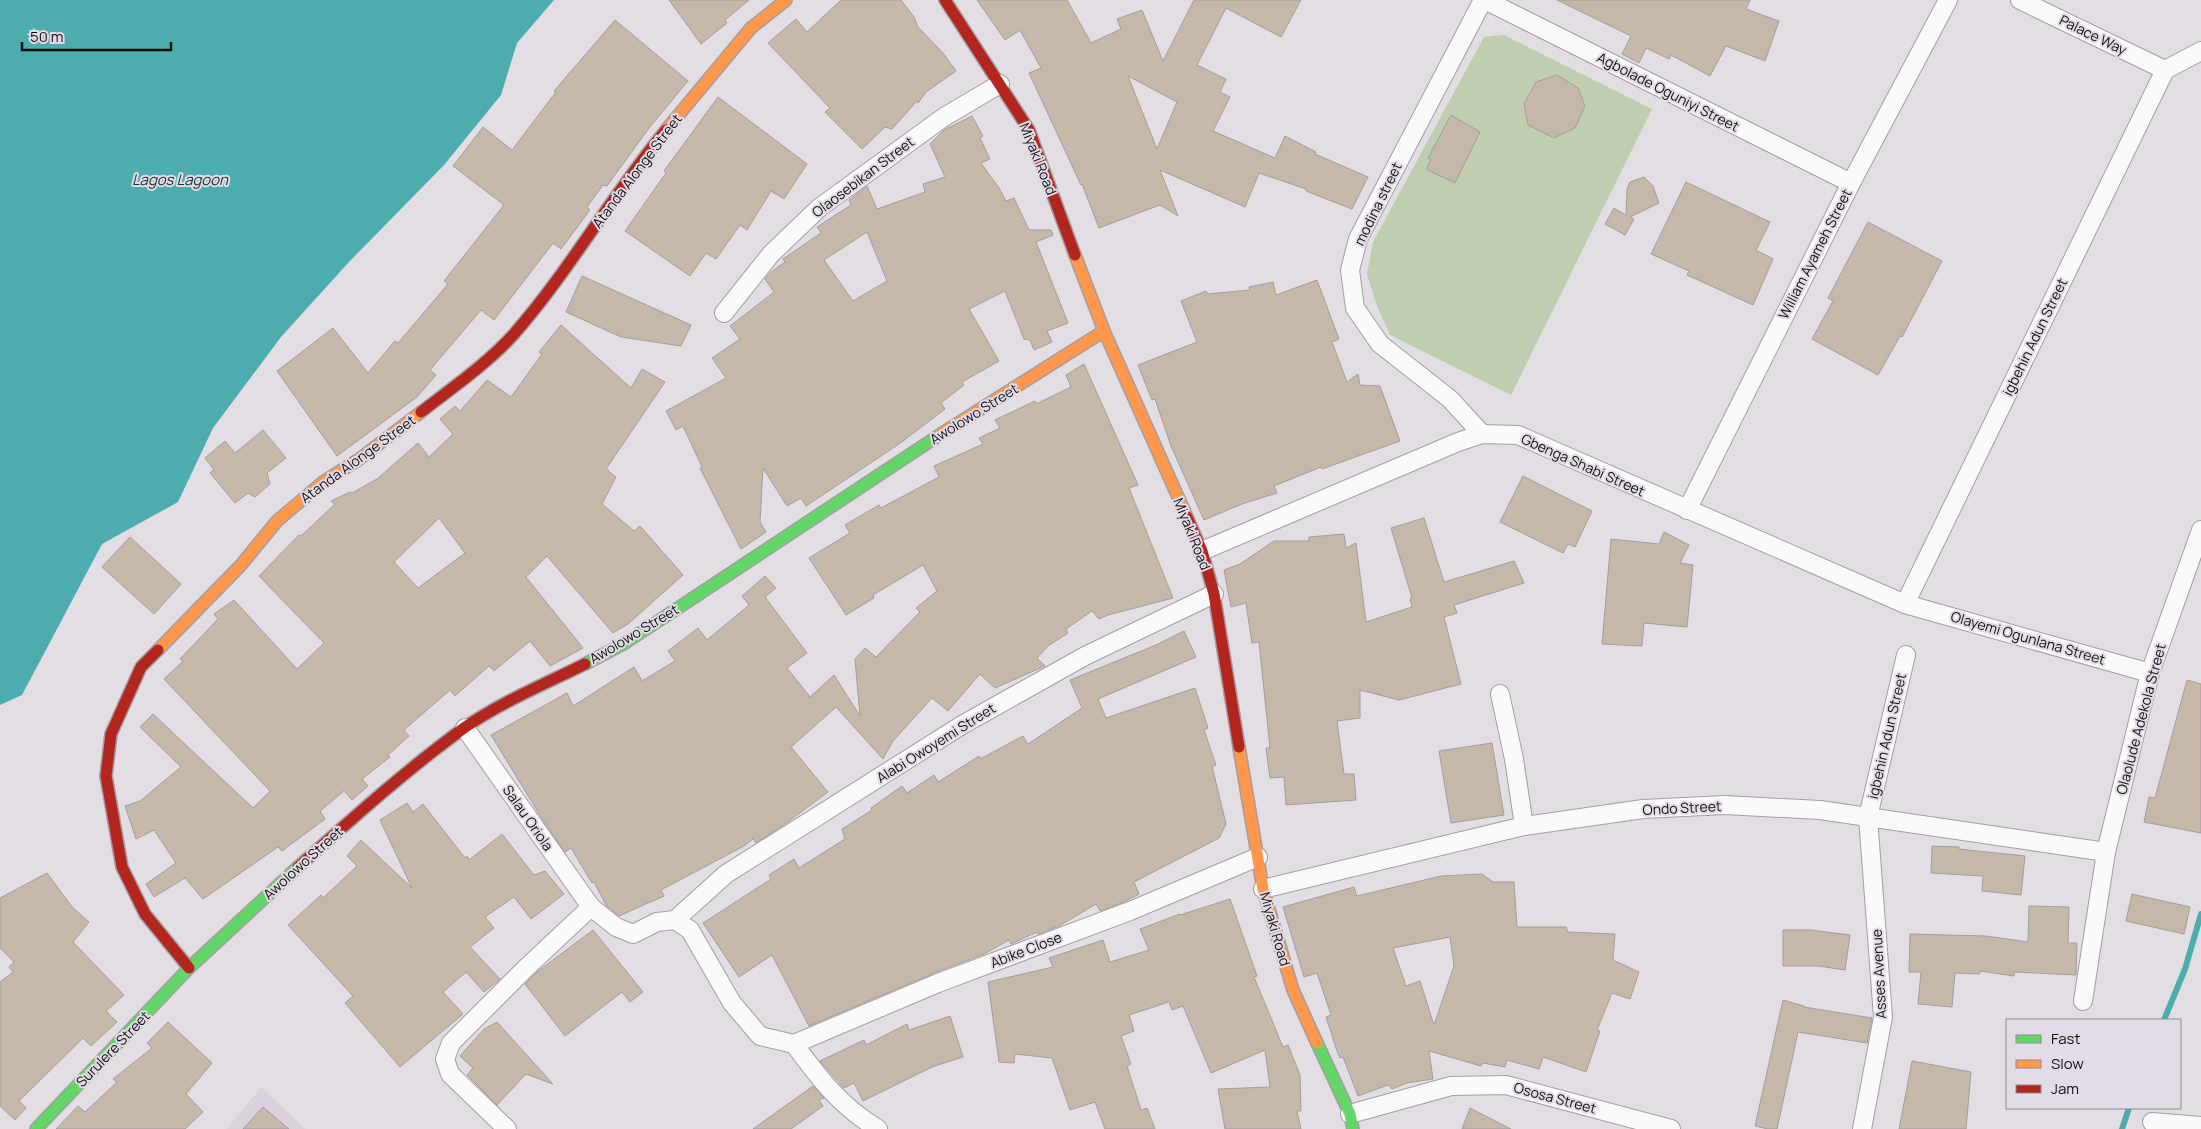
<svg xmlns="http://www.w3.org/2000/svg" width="2201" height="1129" font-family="Manrope,sans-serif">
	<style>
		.built { fill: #dad2dd }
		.green { fill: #beceae }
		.water { fill: #4dacae }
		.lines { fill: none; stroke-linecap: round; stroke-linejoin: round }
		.stream { stroke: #4dacae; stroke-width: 6 }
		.building { fill: #c6b8a9; stroke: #a19e9f; fill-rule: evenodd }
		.street-casing { stroke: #a29ea3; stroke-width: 20 }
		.fast-casing { stroke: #a29ea3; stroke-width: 14 }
		.slow-casing { stroke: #a29ea3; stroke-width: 14 }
		.jam-casing { stroke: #a29ea3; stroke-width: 14 }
		.street { stroke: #fbfafb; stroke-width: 18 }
		.fast { stroke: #63d668; stroke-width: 11 }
		.slow { stroke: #ff974d; stroke-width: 11 }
		.jam { stroke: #b3261e; stroke-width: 11 }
		.labels { text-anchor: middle; stroke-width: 4; stroke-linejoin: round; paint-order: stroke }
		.street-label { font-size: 14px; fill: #100d11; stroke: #e3dbe6 }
		.water-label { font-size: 15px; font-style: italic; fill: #183232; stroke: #e3dbe6 }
	</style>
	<rect width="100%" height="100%" fill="#e2dee3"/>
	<path class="built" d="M261,1087l44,42h-78z"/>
	<path class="green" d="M1504,35l148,74 -141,286 -121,-60 -13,-29 -10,-32 6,-32 111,-205z"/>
	<path class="water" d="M0,0h554l-37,43 -16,52 -57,70 -96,98 -67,74 -68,91 -35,74 -76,42 -80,151 -22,10z"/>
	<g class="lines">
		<g class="stream">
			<path d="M2164,1020l21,-51 16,-55"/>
			<path d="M2122,1129l7,-21"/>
		</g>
	</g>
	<g class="building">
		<path d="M669,0h80l-24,20 2,3 -26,21z"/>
		<path d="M841,0h60l13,17 4,10 25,26 13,18 -30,21 -8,11 -1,-2 -25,28 -7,-2 -23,22 -37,-37 5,-4 -62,-65 28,-24 11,13z"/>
		<path d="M977,0h90l24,43 30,-14 -4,-10 25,-9 21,51 31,-61h107l-20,37 -55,-29 -29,57 29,14 -6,13 10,5 -17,34 62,27 10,-22 31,16 -1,2 53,23 -16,32 -46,-18v-2l-47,-16 -14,34 -85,-37 18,46 -18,-11 -61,23 -17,-44 -1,1 -52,-112 12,-5 -21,-38 -15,10zM1128,76l49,26 -20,47z"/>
		<path d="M1557,0h193l-4,9 33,12 -14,40 -39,-15 -16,30 -39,-21 -2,4 -23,-11 -7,15 -17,-9 9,-18z"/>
		<path d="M615,20l73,61 -39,47 -42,58 -4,-1 -16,22 3,3 -29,39 -8,-6 -59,77 -13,-10 -51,60 6,5 -19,22 -80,59 -60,-85 56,-43 35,45 27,-32 3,2 50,-59 -4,-3 60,-76 -51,-39 30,-39 29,23 44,-58 -2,-1z"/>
		<path d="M1557,75l21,13 7,18 -10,22 -21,10 -26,-13 -4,-21 12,-22z"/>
		<path d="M718,97l89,67 -23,35 -13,-8 -24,39 -7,-5 -24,34 -10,-6 -16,23 -65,-45 41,-58 -2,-2z"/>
		<path d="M1451,115l29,17 -25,51 -29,-14 5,-10 -3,-1z"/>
		<path d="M972,116l11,20 -3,2 10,21 -9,4 18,25 7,13 8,-3 15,32h22l2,5 -17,7 32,81 -21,8 5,11 -18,8 -4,-10 -6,-1 -19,-48 -36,18 30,52 -37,21 2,3 -23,18 4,6 -46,35 -93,62 -5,-8 -14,8 -24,-38 -3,54 6,10 -25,17 -41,-81 2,-1 -19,-41 -7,4 -10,-19 60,-33 -14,-20 28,-19 -10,-13 44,-34 -9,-13 6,-7 14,-10 -2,-3 38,-26 -4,-6 34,-22 -2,-5 18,-14 10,23 48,-17 -2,-8 22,-7 -15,-33 14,-14zM867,232l20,49 -34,20 -29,-41z"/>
		<path d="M1644,177l9,9 6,17 -29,14 4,2 -9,16 -20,-11 9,-16 12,7 1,-26 3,-7z"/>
		<path d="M1686,182l84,40 -14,28 17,9 -20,46 -66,-30 2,-4 -38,-17z"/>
		<path d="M1868,222l74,39 -40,76 -2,-1 -22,39 -66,-36 21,-38 -5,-3z"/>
		<path d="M582,276l109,49 -10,21 -60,-9 -55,-25z"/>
		<path d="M1317,280l22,59 -7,3 15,40 11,-8 2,11 20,1 20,55 -78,28 -1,-2 -47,19 3,7 -35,11 -38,16 -33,-74 -16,-47 -3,1 -14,-35 59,-23 -16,-41 25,-10 2,3 42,-4 -1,-3 24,-5 3,13z"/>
		<path d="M561,325l70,63 11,-19 23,13 -59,87 10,8 -14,27 32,27 6,-5 43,49 -55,49 -15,9 -66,-77 -21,21 57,71 -33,18 -20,-25 -36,30 -5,-5 -34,30 -5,-6 -46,40 5,6 -21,19 2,2 -28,22 6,7 -16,14 -8,-9 -24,20 5,8 -43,32 -4,-4 -75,52 -18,-21 -31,19 -8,-13 30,-21 -22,-33 -18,9 -11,-33 15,-5 41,-34 -41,-40 13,-13 100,94 17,-17 -106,-112 19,-18 -3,-2 38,-40 -4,-5 20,-14 63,69 27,-26 -65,-67 40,-41 2,1 34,-32 -4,-3 19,-9 2,1 25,-14 41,-36 11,14 24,-23 -13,-15 15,-13 5,5 27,-31 24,17 31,-43 -3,-2zM439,518l26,35 -47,35 -24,-26z"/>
		<path d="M1084,364l54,121 -9,3 44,110 -65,17 -9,4 -7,-8 -26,18 2,4 -20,13 -11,12 8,8 -50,22 -15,-14 -32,37 -16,-13 -39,43 -10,18 -47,-52 -45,40 37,45 -43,32 -29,19 -3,-4 -9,7 -83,44 3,6 -45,20 -13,-11 -12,-23 -2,1 -21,-35 -6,4 -24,-35 -50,-82 76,-42 6,13 61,-39 8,14 33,-20 -7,-10 30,-23 9,12 42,-35 -7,-9 23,-20 11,12 -11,9 42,56 -20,15 23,29 24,-22 26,41 -5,-57 10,-11 11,9 44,-45 -4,-4 21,-17 -14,-26 -50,30 1,3 -28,17 -37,-57 41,-25 -5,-8 34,-20 2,3 58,-31 -5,-11 49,-22 -4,-6 21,-10 -5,-8 40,-19 1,3 35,-17 -5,-12z"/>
		<path d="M263,430l23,28 -19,15 3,11 -15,13 -7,-4 -13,10 -25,-30 4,-3 -9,-12 20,-17 10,12z"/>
		<path d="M1523,476l69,35 -17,36 -7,-3 -5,9 -63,-31z"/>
		<path d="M1424,518l20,64 70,-21 10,22 -70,22 3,8 -13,4 17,67 -62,16 -39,-10v28l-23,3 7,53h10l2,26 -70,5 -2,-28 -14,1 -4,-30h4l-11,-106 -7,1 -6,-40 -15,4 -7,-37 16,-6 34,-23h35v-4l35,-3 2,14 10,-5 10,79 46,-15 -2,-8 2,-1 -21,-70z"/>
		<path d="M1664,532l25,13 -9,18 13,2 -6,62 -43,-4 -2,23 -40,-2 9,-105 48,5z"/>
		<path d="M130,537l51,47 -27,30 -52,-47z"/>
		<path d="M1184,631l12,26 -98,42 8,19 89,-30 13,40 -4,2 12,35 -4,1 14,58 -7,14 -85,44 5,12 -15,8 -24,9 -4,-7 -37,22 -21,8 -1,-2 -26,12 -2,-4 -25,14 -50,19 -125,53 -37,-71 -33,22 -36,-54 68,-44 -2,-4 25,-16 5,9 46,-29 -3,-10 30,-19 -1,-2 31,-22 5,7 27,-18 4,7 41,-26 1,3 43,-23 5,8 54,-36 -12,-28 86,-35z"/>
		<path d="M2187,680l14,4v149l-57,-11 5,-25 6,1z"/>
		<path d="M1492,743l12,72 -53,8 -12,-72z"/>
		<path d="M407,803l6,9 10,-8 42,54 2,-2 2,4 33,-26 32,41 11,-4 19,23 -33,25 -17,-22 -29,20 9,11 -24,19 30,32 -16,13 -18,-20 -23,20 20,22 -63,53 -55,-64 8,-7 -65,-71 33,-30 2,3 34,-32 -10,-10 14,-16 51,48 -32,-68z"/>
		<path d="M1932,846l27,1v2l66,7 -4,39 -39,-4 1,-15 -52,-3z"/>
		<path d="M47,873l25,34 17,15 -16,20 51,53 -18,16 11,11 -26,24 -8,-8 -64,63 7,7 -11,12 -15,-14v-124l13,-10 -4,-5 5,-5 -14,-14v-50z"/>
		<path d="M1482,874l11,8h21l3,45h49l2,5 47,2 -2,26 26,12 -9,27 -18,-6 -15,37 3,1 -14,41 -43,-15 -4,12 -32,-9 -2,7 -22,-4 -2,3 -52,-15 4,28 -26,4 -15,6 -4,-4 -30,11 -15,-39 -3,1 -3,-7 -11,-34 5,-2 -14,-42 -13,4 -21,-70 71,-20 3,9 84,-20zM1450,937l4,29 -20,59 -14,-44 -14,5 -13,-38z"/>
		<path d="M2132,894l58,13 -6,27 -58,-13z"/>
		<path d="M1230,899l27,77 -3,1 29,70 5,-2 12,30 1,36h-4l4,18h-76l-7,-40 52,-2 -5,-37 -54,23 -28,-67 -11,4 -3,-8 -40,13 5,16 -13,5 10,28 -4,2 14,44 6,-2 8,21h-50l-10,-27 -25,8 -18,-52 -37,-4 -1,9 -15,-1 -11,-80 65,-15 -4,-9 54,-18 7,22 39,-12 -9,-21 40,-15v1z"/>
		<path d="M2029,906l40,1 -1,36h9l-1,32 -62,-3v4l-34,-5v3l-25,-1 -3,34 -34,-3 3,-32h-12l1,-38 76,2 42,6z"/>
		<path d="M593,930l50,62 -13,10 -8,-10 -57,44 -40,-52 12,-12z"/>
		<path d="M1783,930h28l39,5 -5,35 -26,-4h-36z"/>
		<path d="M1783,1000l21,6v1l68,11 -5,25 -69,-11 -21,97h-9l-13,-3z"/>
		<path d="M950,1016l13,41 -31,10 -69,34 -9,-18 -10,5 -24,-27 44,-21 2,5 41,-21 2,6z"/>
		<path d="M168,1022l44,41 -26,31 17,18 -18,17h-129l22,-23 7,6 32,-30 -4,-3 39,-31 -5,-5z"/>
		<path d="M497,1022l56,62 -27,-10 -29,31 -30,-30 6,-7 -13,-12 24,-27z"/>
		<path d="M1912,1061l59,11 -5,57h-67z"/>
		<path d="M813,1086l11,12 -5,2 4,6 -32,23h-38z"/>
		<path d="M263,1107l26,22h-46z"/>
		<path d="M1470,1108l41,21h-49z"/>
	</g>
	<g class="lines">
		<g class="street-casing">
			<g id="street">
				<path d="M1485,0l366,183"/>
				<path d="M2020,0l145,70"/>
				<path d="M2165,70l36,-19"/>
				<path d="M724,313l47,-59 48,-46 125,-91 56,-33"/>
				<path d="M1482,434l-32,-35 -70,-55 -25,-36 -5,-38 8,-31 125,-239"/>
				<path d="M1687,510l164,-327 97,-183"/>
				<path d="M1202,551l256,-109 24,-8 36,1 387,169 245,69"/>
				<path d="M1905,604l260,-534"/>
				<path d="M1500,694l14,65 10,67"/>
				<path d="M465,728l126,179 25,20 17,7 24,-12 18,-2 15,10 42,73 28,33 34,8c26,35 46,62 84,85"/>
				<path d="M1263,889l261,-63 119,-17 82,-4 95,5 286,42"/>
				<path d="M675,920l51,-46 236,-149 123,-69 129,-62"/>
				<path d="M2083,1001l23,-149 44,-179 51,-143"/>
				<path d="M794,1044l144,-61 192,-72 128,-54"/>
				<path d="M1350,1114l101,-28 55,-1 165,44"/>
				<path d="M2152,1122l49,4"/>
				<path d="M507,1129l-57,-55 -5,-15 6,-16 76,-76 64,-60"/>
				<path d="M1862,1129l21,-112 -15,-200 38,-162"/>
			</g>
		</g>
		<g class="fast-casing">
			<g id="fast">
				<path d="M585,664l40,-21 316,-209"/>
				<path d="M1317,1043l33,71 3,15"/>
				<path d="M36,1129l153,-161 109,-101"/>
			</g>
		</g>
		<g class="slow-casing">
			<g id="slow">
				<path d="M666,130l85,-102 35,-28"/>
				<path d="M1075,255l29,76 83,186"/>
				<path d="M941,434l163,-103"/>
				<path d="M158,650l83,-85 36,-44 46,-39 35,-22 63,-48"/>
				<path d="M1239,747l24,142 30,101 24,53"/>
			</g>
		</g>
		<g class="jam-casing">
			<g id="jam">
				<path d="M945,0l84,130 46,125"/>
				<path d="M421,412c31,-24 66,-48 93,-78 56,-64 98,-139 152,-204"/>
				<path d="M1187,517l15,34 12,43 25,153"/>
				<path d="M158,650l-17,17 -30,67 -5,42 16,91 23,47 44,54"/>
				<path d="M298,867c54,-48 108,-97 166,-139 37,-26 81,-44 121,-64"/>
			</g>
		</g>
		<use href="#street" class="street"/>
		<use href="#fast" class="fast"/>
		<use href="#slow" class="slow"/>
		<use href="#jam" class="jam"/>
	</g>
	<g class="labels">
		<g class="street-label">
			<text transform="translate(2093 35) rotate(26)" y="5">Palace Way</text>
			<text transform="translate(1668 92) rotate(27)" y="5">Agbolade Oguniyi Street</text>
			<text transform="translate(1038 159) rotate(68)" y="5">Miyaki Road</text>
			<text transform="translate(637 171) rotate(-53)" y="5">Atanda Alonge Street</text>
			<text transform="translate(863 177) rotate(-37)" y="5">Olaosebikan Street</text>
			<text transform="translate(1378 204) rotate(-64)" y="5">modina street</text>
			<text transform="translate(1815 254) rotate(-63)" y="5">William Ayameh Street</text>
			<text transform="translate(2035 337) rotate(-64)" y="5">igbehin Adun Street</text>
			<text transform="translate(974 414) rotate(-32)" y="5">Awolowo Street</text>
			<text transform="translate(358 459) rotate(-36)" y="5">Atanda Alonge Street</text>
			<text transform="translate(1583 465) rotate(24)" y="5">Gbenga Shabi Street</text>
			<text transform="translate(1192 534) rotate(68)" y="5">Miyaki Road</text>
			<text transform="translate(634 634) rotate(-31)" y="5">Awolowo Street</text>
			<text transform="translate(2028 638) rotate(16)" y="5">Olayemi Ogunlana Street</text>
			<text transform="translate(2141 719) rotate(-75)" y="5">Olaolude Adekola Street</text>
			<text transform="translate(1887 736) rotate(-77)" y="5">igbehin Adun Street</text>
			<text transform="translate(936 743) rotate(-32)" y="5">Alabi Owoyemi Street</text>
			<text transform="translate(1682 808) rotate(-3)" y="5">Ondo Street</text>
			<text transform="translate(528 818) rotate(55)" y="5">Salau Oriola</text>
			<text transform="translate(303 863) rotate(-42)" y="5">Awolowo Street</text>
			<text transform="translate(1275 929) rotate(74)" y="5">Miyaki Road</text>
			<text transform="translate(1026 950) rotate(-21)" y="5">Abike Close</text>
			<text transform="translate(1879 974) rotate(-93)" y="5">Asses Avenue</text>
			<text transform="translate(113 1049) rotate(-46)" y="5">Surulere Street</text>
			<text transform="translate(1555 1098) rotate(15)" y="5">Ososa Street</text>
		</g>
		<g class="water-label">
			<text x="180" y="185">Lagos Lagoon</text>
		</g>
	</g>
	<rect x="2006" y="1019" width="175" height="90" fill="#e3dbe6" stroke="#8f8991"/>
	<rect x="2016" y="1035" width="25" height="8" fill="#63d668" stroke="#8f8991"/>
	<text x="2051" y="1044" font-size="15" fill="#100d11">Fast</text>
	<rect x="2016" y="1060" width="25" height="8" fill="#ff974d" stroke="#8f8991"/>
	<text x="2051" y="1069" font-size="15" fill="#100d11">Slow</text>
	<rect x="2016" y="1085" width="25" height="8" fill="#b3261e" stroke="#8f8991"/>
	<text x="2051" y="1094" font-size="15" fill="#100d11">Jam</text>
	<path d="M22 42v8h149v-8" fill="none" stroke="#100d11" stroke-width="2.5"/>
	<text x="30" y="42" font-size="15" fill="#100d11" stroke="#e3dbe6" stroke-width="4" paint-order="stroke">50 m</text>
</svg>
